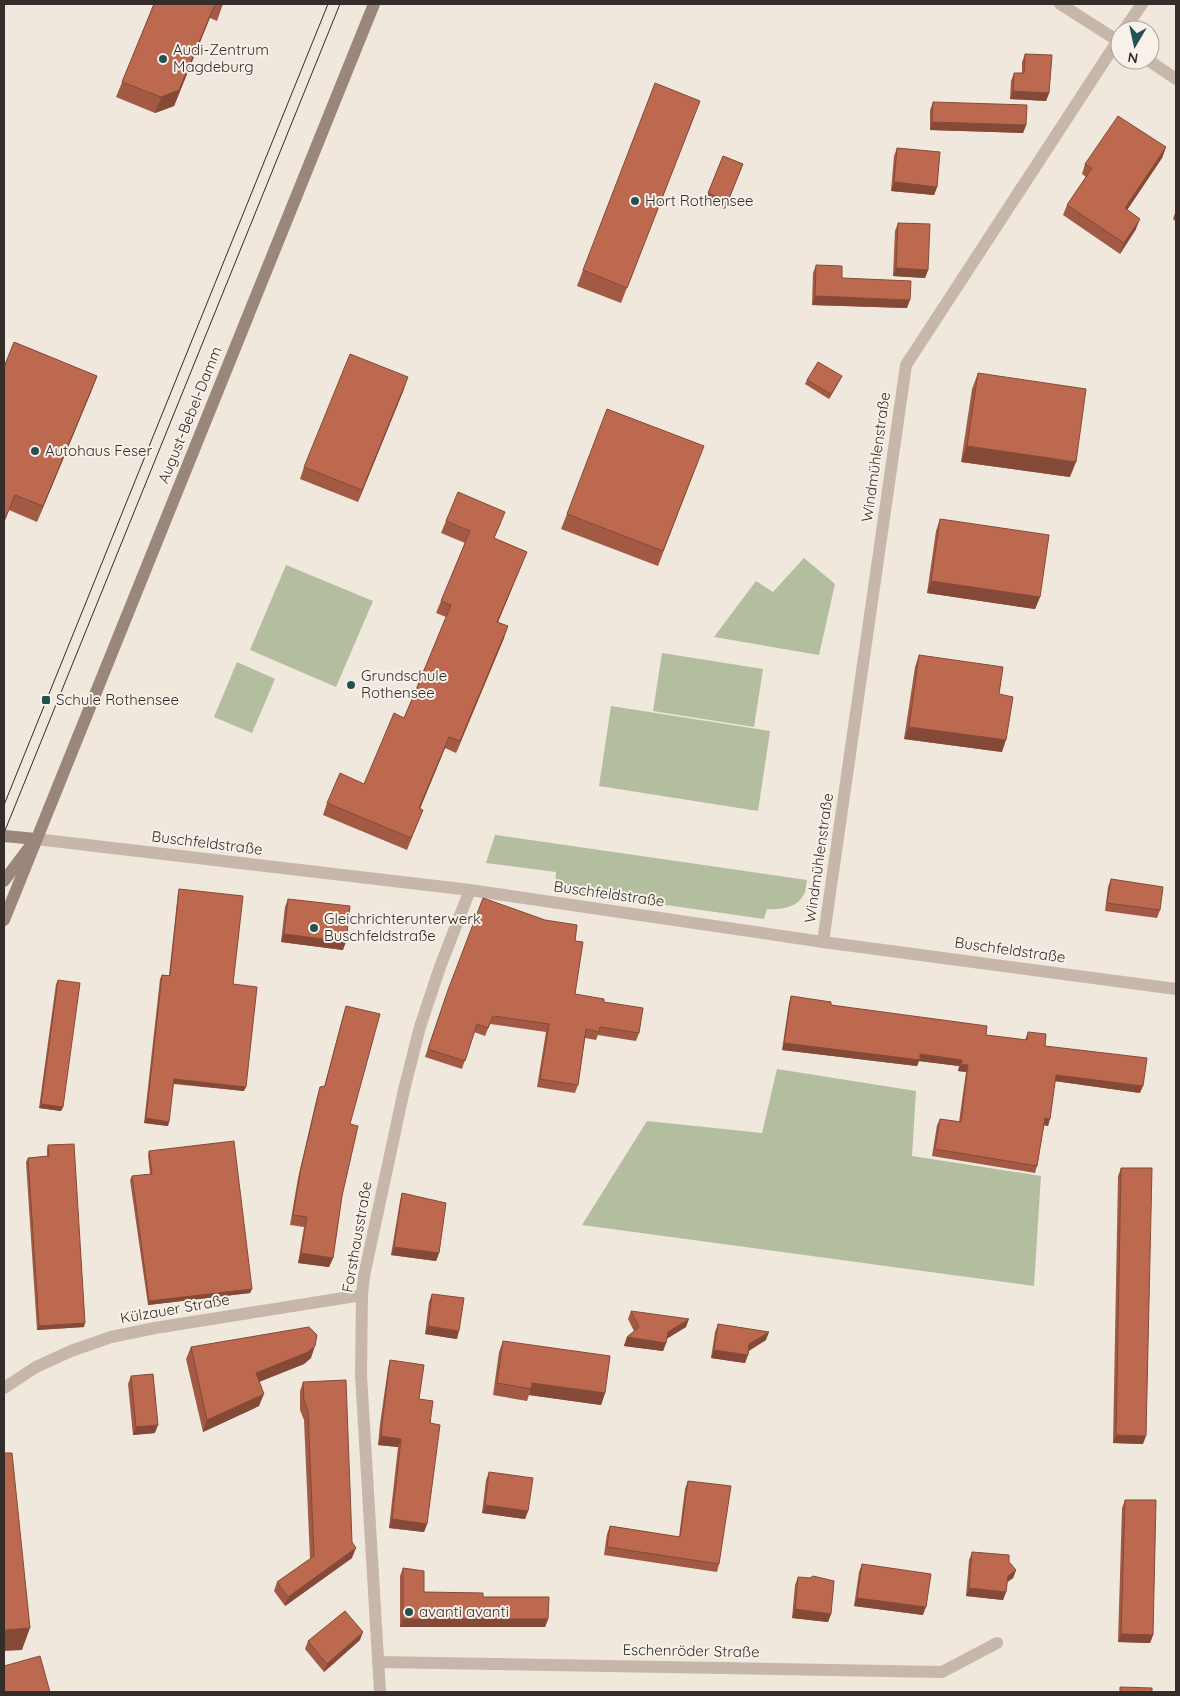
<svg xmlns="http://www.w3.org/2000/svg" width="1180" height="1696" font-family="Quicksand,sans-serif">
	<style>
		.green { fill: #b3be9e }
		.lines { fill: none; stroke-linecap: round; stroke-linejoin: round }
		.minor { stroke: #c7b7aa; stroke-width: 12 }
		.secondary { stroke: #9b867b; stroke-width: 12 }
		.tram { stroke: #352d29; stroke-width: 1 }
		.wall { fill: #a25a44 }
		.shaded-wall { fill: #844a37 }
		.building { fill: #bc694f; stroke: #844a37 }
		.poi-dot { fill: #225053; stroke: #f8f1e9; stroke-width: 2 }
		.labels { text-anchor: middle; stroke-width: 4; stroke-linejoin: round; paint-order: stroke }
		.poi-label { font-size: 15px; fill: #352d29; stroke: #f8f1e9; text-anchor: start }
		.street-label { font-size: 15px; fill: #352d29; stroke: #f8f1e9 }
	</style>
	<rect width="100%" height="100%" fill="#f0e7dd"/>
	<g class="green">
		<path d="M804,558l31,26 -16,71 -105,-18 42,-56 17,11z"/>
		<path d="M286,565l87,36 -37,86 -86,-37z"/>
		<path d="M662,653l101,16 -9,58 -101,-16z"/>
		<path d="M237,662l38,17 -23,54 -38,-16z"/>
		<path d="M611,706l159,25 -12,80 -159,-25z"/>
		<path d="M495,835h1l311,45c-1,5 -1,12 -4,16 -7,12 -24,14 -36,13l-3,10 -209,-30 1,-17 -70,-9z"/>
		<path d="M777,1069l139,22 -4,65 129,20 -7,110 -452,-61 65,-104 115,12z"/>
	</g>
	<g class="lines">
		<g class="minor">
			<path d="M1060,4l60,38"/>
			<path d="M1124,30l18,-26"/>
			<path d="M1148,60l28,19"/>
			<path d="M36,839l434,51 353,52 353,47"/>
			<path d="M823,942l83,-577 214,-328"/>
			<path d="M4,1388l32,-21 35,-16 40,-14 44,-9 207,-33"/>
			<path d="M378,1662l564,10 55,-29"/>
			<path d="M380,1692l-19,-317 1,-80 2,-19 40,-186 16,-63 20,-60 30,-77"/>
		</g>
		<g class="secondary">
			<path d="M4,836l32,3"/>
			<path d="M4,881l24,-32"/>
			<path d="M4,920l370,-916"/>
		</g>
		<g class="tram">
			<path d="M4,805l324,-801"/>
			<path d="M4,833l336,-829"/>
		</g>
	</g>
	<g class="wall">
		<path d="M154,4h69l-6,17 -7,-3 -36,88 -19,7 -39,-16z"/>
		<path d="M1025,54l24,39 -3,8 -36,-2 1,-18 3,-8h8v-11z"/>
		<path d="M933,102l93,23 -3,8 -93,-3v-20z"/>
		<path d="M694,116l-73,187 -44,-17 6,-16z"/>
		<path d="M1166,147l-4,11 -35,52 9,19 -16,25 -57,-39 4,-10 19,-28 -4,-3 3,-10z"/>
		<path d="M897,148l40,39 -3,8 -43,-4 3,-35z"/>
		<path d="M723,156l20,8 -18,45 -20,-8z"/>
		<path d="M1176,210v12l-3,-3z"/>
		<path d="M898,223l30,47 -3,8 -32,-2 2,-45z"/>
		<path d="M816,265l26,13 65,30 -95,-3 1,-32z"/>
		<path d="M4,367l93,9 -6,16 -54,130 -28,-12 -5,13z"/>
		<path d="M978,373l92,104 -109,-15 11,-73z"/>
		<path d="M842,376l-2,4 -11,19 -24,-15 2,-4z"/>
		<path d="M404,389l-46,113 -58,-23 4,-12z"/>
		<path d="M698,461l-40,105 -97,-37 6,-15z"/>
		<path d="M940,519l100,78 -5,12 -108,-16 9,-62z"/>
		<path d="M446,521l55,2 -7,15 33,14 -29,70 6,16 -48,115 -11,-5 -25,61 3,1 -16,40 -84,-35 4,-12 37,-19 40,-66 42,-101 -10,-4 29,-70 -24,-10z"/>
		<path d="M919,655l80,39 3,58 -98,-13 11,-72z"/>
		<path d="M1111,879l49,31 -3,8 -52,-7 3,-24z"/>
		<path d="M179,889l54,95 11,107 -71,-7 -5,42 -24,-3 16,-144 2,-4h7l9,-82z"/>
		<path d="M288,899l55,51 -62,-8 4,-35z"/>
		<path d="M575,941v53l29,8 35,31 -3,8 -38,-6 -2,5 -11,-2 -7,47 -3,8 -38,-6 9,-55 -56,-8 -5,12 -11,-4 -12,37 -37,-12 20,-59z"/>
		<path d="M58,980l5,127 -2,4 -22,-3 17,-124z"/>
		<path d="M791,996l40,9 155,30 39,5 3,-8 17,14 95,47 -85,-12 -7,45 -4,-1 -7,41 -2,7 -103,-17 5,-31 3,-6 19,3 7,-50 -8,-1 1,-5 -40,-5 -2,5 -135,-16 7,-47z"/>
		<path d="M346,1006l4,118 -8,72 -9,62 -4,9 -31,-4 6,-36 -14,-2 8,-47 19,-81 3,-10h4l19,-71z"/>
		<path d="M48,1145l36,182 -47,3 -11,-168 2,-4 19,-1v-8z"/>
		<path d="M149,1151l103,138 -2,4 -102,12 -18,-125 2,-4 18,-2 -2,-19z"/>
		<path d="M1121,1168l22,276 -30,-1 5,-267z"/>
		<path d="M402,1193l37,60 -3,8 -45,-6 9,-54z"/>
		<path d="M432,1294l25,45 -32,-5 4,-32z"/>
		<path d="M631,1311l55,16 -19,11 -1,5 -3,8 -39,-5 3,-9 7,-6 -6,-12z"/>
		<path d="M718,1324l48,16 -17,11 -4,12 -34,-5 4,-26z"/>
		<path d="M503,1341l102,52 -4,12 -72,-10 -2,6 -34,-6 6,-43z"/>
		<path d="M191,1347l120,11 -7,6 -45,18v24l-56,26 -17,-73z"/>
		<path d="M390,1360l29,39 11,24 -3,101 -3,8 -35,-4 9,-81 -20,-2 2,-21 8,-56z"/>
		<path d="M131,1376l24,57 -22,2 -5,-51z"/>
		<path d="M303,1382l49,176 -67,48 -11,-15 3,-9 33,-23 -6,-139 -4,-10v-19z"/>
		<path d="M489,1472l39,39 -3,8 -43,-6 4,-33z"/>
		<path d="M688,1481l31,83 -2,8 -113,-17 3,-21 3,-8 69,11 6,-48z"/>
		<path d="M1125,1500l28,135 -3,8 -32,-1 4,-134z"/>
		<path d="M972,1552l37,10 7,8 -3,8 -6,4 -1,10 -3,8 -37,-4 3,-36z"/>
		<path d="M862,1564l61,51 -69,-9 5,-34z"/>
		<path d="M403,1568l21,24 124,27 -3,8h-145v-51z"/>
		<path d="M798,1577l33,37 -3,8 -36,-4 3,-33z"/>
		<path d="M360,1640l-36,32 -19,-23 3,-8z"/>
	</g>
	<g class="shaded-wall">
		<path d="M215,4l-41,102 -19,7 6,-16z"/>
		<path d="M1013,91l36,2 -3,8 -36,-2z"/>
		<path d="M932,122l94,3 -3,8 -93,-3z"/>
		<path d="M1166,147l-4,11 -41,61 4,-11z"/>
		<path d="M894,182l43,5 -3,8 -43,-4z"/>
		<path d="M1140,219l-4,10 -16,25 4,-11z"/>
		<path d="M896,268l32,2 -3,8 -32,-2z"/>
		<path d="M815,296l95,4 -3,8 -95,-3z"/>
		<path d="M97,376l-6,16 -54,130 6,-16z"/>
		<path d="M842,376l-2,4 -11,19 2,-5z"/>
		<path d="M408,377l-4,12 -46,113 4,-12z"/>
		<path d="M967,446l109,16 -6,15 -109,-15z"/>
		<path d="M527,552l-5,12 -29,70 4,-12z"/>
		<path d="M931,581l109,16 -5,12 -108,-16z"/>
		<path d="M508,626l-4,12 -48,115 4,-12z"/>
		<path d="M909,727l97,13 -4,12 -98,-13z"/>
		<path d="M449,737l-4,11 -30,72 4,-12z"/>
		<path d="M284,934l62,8 -3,8 -62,-8z"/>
		<path d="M784,1043l136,11 42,6 -3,6 -40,-5 -2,5 -135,-16z"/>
		<path d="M961,1064l7,1 -2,7 -8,-1z"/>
		<path d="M1056,1075l87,11 -3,7 -86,-12z"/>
		<path d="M174,1079l72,8 -2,4 -72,-8z"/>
		<path d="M41,1104l22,3 -2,4 -22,-3z"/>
		<path d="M146,1118l23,4 -1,4 -24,-3z"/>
		<path d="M1045,1118l5,1 -2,7 -5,-1z"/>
		<path d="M394,1247l45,6 -3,8 -45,-6z"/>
		<path d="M301,1253l32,5 -4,9 -31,-4z"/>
		<path d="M252,1289l-2,4 -102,12 1,-4z"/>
		<path d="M689,1319l-3,8 -21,13 3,-8z"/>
		<path d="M85,1323l-1,4 -47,3 2,-4z"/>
		<path d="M428,1326l31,5 -2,8 -32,-5z"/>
		<path d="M769,1332l-3,8 -20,12 3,-8z"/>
		<path d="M627,1337l39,6 -3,8 -39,-5z"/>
		<path d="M315,1346l-4,12 -7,6 -53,21 5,-12z"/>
		<path d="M714,1350l34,5 -3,8 -34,-5z"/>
		<path d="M532,1383l73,10 -4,12 -72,-10 2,-6z"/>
		<path d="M264,1394l-5,12 -56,26 4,-12z"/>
		<path d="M158,1425l-3,8 -22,2 3,-8z"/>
		<path d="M1116,1435l30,1 -3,8 -30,-1z"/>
		<path d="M381,1436l20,3 -3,8 -20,-2z"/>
		<path d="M485,1505l43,6 -3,8 -43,-6z"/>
		<path d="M392,1519l35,5 -3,8 -35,-4z"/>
		<path d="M356,1548l-4,10 -67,48 3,-9z"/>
		<path d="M1016,1570l-3,8 -8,6 3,-8z"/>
		<path d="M969,1588l37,4 -3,8 -37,-4z"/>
		<path d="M857,1598l69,9 -3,8 -69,-9z"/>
		<path d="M795,1609l36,5 -3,8 -36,-4z"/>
		<path d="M403,1619h145l-3,8h-145z"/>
		<path d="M30,1628l-8,22 -18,1v-21z"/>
		<path d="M363,1632l-3,8 -36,32 3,-8z"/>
		<path d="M1121,1634l32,1 -3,8 -32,-1z"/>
	</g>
	<g class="building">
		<path d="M154,4h61l-36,86 -18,7 -39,-15z"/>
		<path d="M1025,54l27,1 -3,38 -36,-2 1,-18h10z"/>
		<path d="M655,83l45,18 -73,187 -44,-18z"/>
		<path d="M933,102l94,3 -1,20 -94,-3z"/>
		<path d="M1118,116l48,31 -41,61 15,11 -16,24 -57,-38 25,-37 -7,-4z"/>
		<path d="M897,148l43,4 -3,35 -43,-5z"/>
		<path d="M723,156l20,8 -15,37 -20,-8z"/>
		<path d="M898,223l32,1 -2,46 -32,-2z"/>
		<path d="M816,265l26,1v12l69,3 -1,19 -95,-4z"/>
		<path d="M14,342l83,34 -54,130 -28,-11 -11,26v-154z"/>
		<path d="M350,354l58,23 -46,113 -58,-23z"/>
		<path d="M818,362l24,14 -11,18 -24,-14z"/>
		<path d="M978,373l108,16 -10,73 -109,-16z"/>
		<path d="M607,409l97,37 -41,105 -96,-37z"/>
		<path d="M458,492l47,20 -11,26 33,14 -30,70 11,4 -48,115 -11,-4 -30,71 4,2 -12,28 -84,-35 13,-30 24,11 30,-71 10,5 9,-21 38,-92 -10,-4 29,-70 -24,-10z"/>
		<path d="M940,519l109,16 -9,62 -109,-16z"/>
		<path d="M919,655l84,12 -4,27 14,3 -7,43 -97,-13z"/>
		<path d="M1111,879l52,8 -3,23 -53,-7z"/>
		<path d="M179,889l64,7 -10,88 24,3 -11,100 -72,-8 -5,43 -23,-4 16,-143 8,1z"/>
		<path d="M483,898l62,22 32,5 -2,16 8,1 -8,52 29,5v3l39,6 -4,25 -39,-6 -1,5 -13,-3 -8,56 -38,-6 9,-55 -56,-8 -5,12 -11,-4 -12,37 -37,-12 20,-59z"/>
		<path d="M288,899l62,7 -4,36 -62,-8z"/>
		<path d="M58,980l22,3 -17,124 -22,-3z"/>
		<path d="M791,996l40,6v3l156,21 -1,9 41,5 1,-8 18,2 -1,12 102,12 -4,28 -87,-11 -6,44 -5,-1 -8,48 -102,-17 5,-30 21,3 7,-57 -7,-1 1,-4 -42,-6v6l-136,-17z"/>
		<path d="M346,1006l34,8 -30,110 8,2 -16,70 -9,62 -32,-5 6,-36 -14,-2 8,-47 19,-81 5,-1z"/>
		<path d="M234,1141l18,148 -103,12 -17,-125 20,-2 -3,-23z"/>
		<path d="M74,1144l11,179 -46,3 -11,-168 21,-2 -1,-11z"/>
		<path d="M1121,1168h31l-6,268 -30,-1z"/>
		<path d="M402,1193l44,10 -7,50 -45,-6z"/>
		<path d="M432,1294l32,4 -5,33 -31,-5z"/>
		<path d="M631,1311l58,8 -21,13 -2,11 -39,-6 12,-10z"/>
		<path d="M718,1324l51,8 -20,12 -1,11 -34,-5z"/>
		<path d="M309,1327l8,8 -2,11 -7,6 -52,21 8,21 -57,26 -16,-73z"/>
		<path d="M503,1341l107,15 -5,37 -73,-10 -1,6 -34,-6z"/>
		<path d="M390,1360l34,5 -5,34 14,2 -3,22 10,2 -13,99 -35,-5 9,-80 -20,-3 2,-20z"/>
		<path d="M153,1374l5,51 -22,2 -5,-51z"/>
		<path d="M346,1380l6,162 4,6 -68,49 -11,-15 37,-26 -6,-145 -4,-11 -1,-18z"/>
		<path d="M4,1453h8l18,175 -26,2z"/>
		<path d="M489,1472l44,6 -5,33 -43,-6z"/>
		<path d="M688,1481l43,5 -12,78 -112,-17 3,-21 70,11z"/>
		<path d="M1125,1500h31l-3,135 -32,-1z"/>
		<path d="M972,1552l37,3v7l7,8 -8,6 -2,16 -37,-4z"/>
		<path d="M862,1564l69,10 -5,33 -69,-9z"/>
		<path d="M403,1568l21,3v21l59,1v4h66l-1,22h-145z"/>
		<path d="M813,1576l21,5 -3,33 -36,-5 3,-32 12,1z"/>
		<path d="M345,1611l18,21 -36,32 -19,-23z"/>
		<path d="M40,1656l10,36h-46v-26z"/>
		<path d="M1120,1687l32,1v4h-32z"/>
	</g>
	<g class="poi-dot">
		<circle cx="163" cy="59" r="5"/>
		<circle cx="635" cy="201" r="5"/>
		<circle cx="35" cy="451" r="5"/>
		<circle cx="351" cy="685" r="5"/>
		<rect x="41" y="695" width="10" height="10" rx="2.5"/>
		<circle cx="314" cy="928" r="5"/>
		<circle cx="409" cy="1612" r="5"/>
	</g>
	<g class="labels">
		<g class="poi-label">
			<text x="173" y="55">Audi-Zentrum<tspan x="173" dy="17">Magdeburg</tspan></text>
			<text x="645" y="206">Hort Rothensee</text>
			<text x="45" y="456">Autohaus Feser</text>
			<text x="361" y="681">Grundschule<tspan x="361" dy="17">Rothensee</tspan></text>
			<text x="56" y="705">Schule Rothensee</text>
			<text x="324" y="924">Gleichrichterunterwerk<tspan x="324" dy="17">Buschfeldstraße</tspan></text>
			<text x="419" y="1617">avanti avanti</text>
		</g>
		<g class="street-label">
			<text transform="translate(190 415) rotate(-68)" y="5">August-Bebel-Damm</text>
			<text transform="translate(876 457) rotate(-82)" y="5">Windmühlenstraße</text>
			<text transform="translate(207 843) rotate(7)" y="5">Buschfeldstraße</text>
			<text transform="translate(819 858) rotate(-82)" y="5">Windmühlenstraße</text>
			<text transform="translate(609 894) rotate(8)" y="5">Buschfeldstraße</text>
			<text transform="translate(1010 950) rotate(8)" y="5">Buschfeldstraße</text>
			<text transform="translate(357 1237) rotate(-80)" y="5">Forsthausstraße</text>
			<text transform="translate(175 1309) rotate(-10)" y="5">Külzauer Straße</text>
			<text transform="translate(691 1651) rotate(1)" y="5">Eschenröder Straße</text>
		</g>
	</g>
	<rect width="1180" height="1696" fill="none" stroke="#352d29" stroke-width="10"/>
	<g transform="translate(1135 45) rotate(189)"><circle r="24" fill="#f8f1e9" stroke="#aaa39c"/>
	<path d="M0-4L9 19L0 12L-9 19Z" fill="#225053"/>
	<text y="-8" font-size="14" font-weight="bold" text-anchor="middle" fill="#352d29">N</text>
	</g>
</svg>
